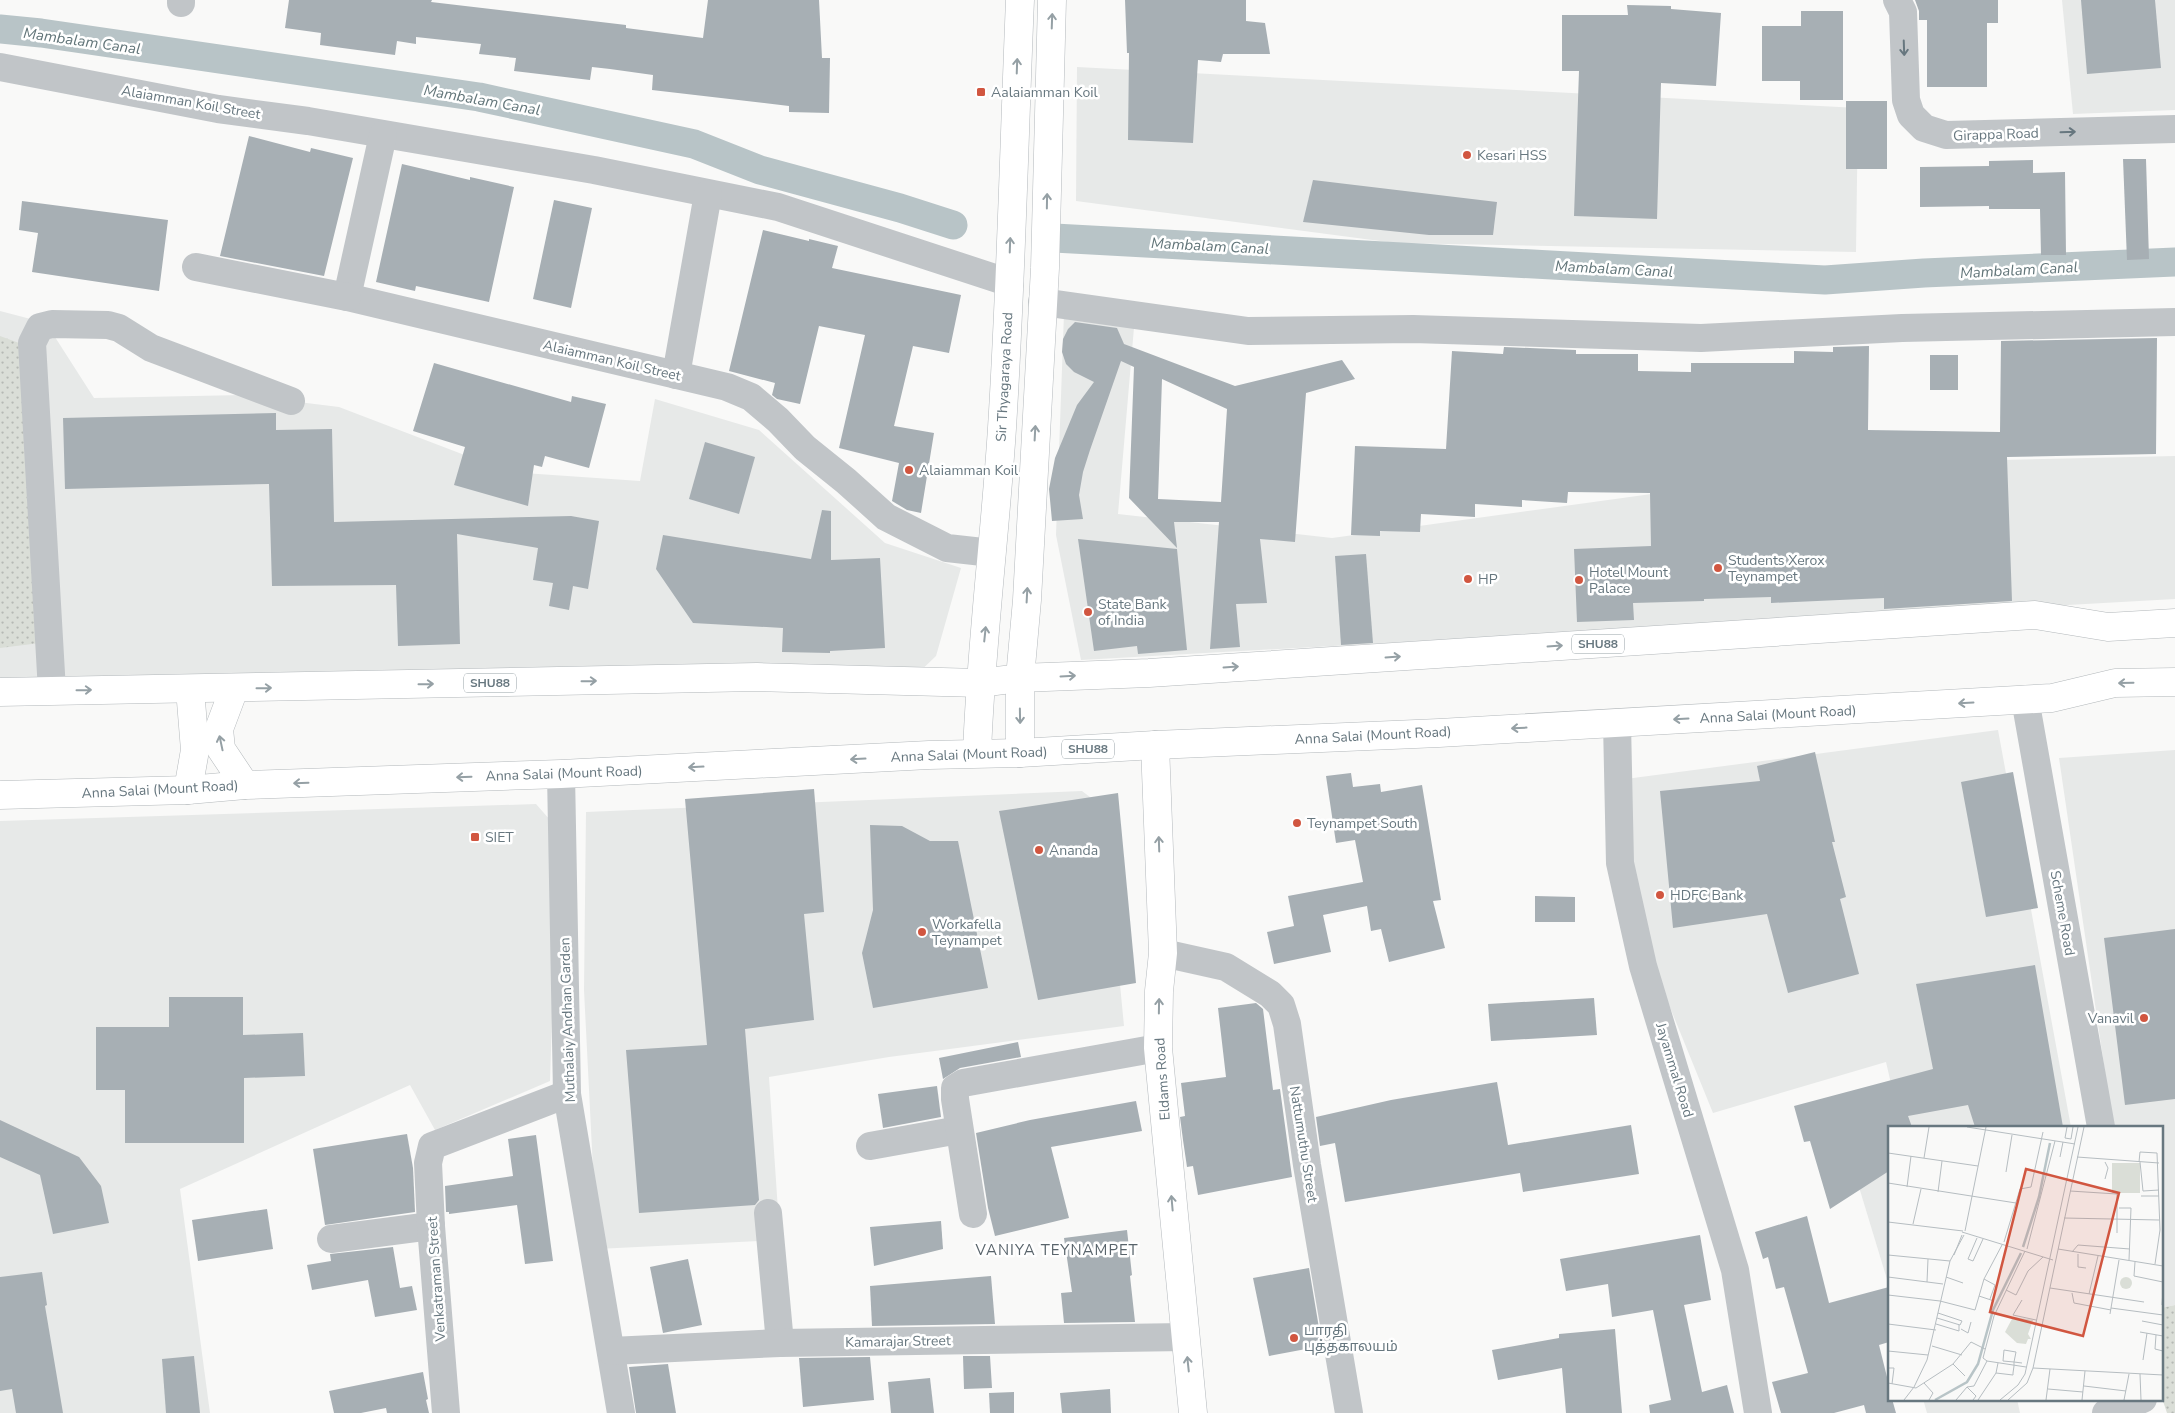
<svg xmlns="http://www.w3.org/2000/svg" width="2175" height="1413" font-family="'Nunito Sans','Noto Sans Tamil',sans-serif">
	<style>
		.built { fill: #e7e9e8 }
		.park { fill: url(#park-dots) }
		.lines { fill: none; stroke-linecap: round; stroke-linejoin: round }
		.canal { stroke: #b8c4c7; stroke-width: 29 }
		.building { fill: #a7afb4; fill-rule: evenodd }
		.secondary-casing { stroke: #b4b9bd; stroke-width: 29 }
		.primary-casing { stroke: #b3b8bb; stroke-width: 29 }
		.minor { stroke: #c1c5c8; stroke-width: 28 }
		.secondary { stroke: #fff; stroke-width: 28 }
		.primary { stroke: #fff; stroke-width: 28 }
		.oneway { stroke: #95a0a5 }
		.oneway2 { stroke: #67777f }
		.poi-dot { fill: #d15640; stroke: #fff; stroke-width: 2 }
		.labels { text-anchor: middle; stroke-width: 5; stroke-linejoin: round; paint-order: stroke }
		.shield { fill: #fff; stroke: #95a0a5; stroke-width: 1 }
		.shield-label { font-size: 12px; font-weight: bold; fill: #67777f }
		.poi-label { font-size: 14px; fill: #67777f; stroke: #fff; text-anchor: start }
		.street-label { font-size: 14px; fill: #67777f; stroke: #fff }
		.water-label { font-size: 15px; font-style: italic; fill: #627579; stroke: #fff }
		.neighbourhood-label { font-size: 15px; letter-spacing: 1px; fill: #59646b; stroke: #fff }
		.inset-river { fill: none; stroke: #b8c4c7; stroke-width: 2.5 }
		.inset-road { fill: none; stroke: #b6bdc1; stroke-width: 1 }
		.view { fill: #d15640; fill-opacity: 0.15; stroke: #d15640; stroke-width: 2.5 }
		.inset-edge { fill: none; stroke: #67777f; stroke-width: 2.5 }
	</style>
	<defs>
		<pattern id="park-dots" width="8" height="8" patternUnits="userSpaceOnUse" patternTransform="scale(1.25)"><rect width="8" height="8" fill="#daded7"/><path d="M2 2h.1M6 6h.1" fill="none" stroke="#b5b9b4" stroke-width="1.8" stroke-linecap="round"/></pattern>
	</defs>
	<rect width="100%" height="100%" fill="#f9f9f8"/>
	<g class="built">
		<path d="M2062,0h113v110l-102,4z"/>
		<path d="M1077,67l781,41 -2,144 -461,-9 -319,-42z"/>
		<path d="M0,311l46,12 48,75 149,-3 96,12 170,65 131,9 15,-82 104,31 126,113 76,25 -25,88 -25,24 -911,24z"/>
		<path d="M1064,313l71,3 -17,198 214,24 545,-75 298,-7v143l-1094,61 -25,-125z"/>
		<path d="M1998,730l73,397h-170l-15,-65 -173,51 -72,-177 -23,-156z"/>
		<path d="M2175,750v555l-14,3v-181h-48l-54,-369z"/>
		<path d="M1082,791l21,16 21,219 -235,31 -120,20 11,163 -183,9 -13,-259 2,-178z"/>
		<path d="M536,804l22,25 -8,252 -115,49 -25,-45 -230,104 30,224h-210v-592z"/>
		<path d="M1889,1164v122l-30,-99z"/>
		<path d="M1923,1399h94l3,14h-93z"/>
	</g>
	<g class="park">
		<path d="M0,336l19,7 21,300 -40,5z"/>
		<path d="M2175,1305v108h-8l-6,-18v-87z"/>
	</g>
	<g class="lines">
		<g class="canal">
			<path d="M0,29l41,4 438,64 215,47 66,26 140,38 53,17"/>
			<path d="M1054,238l771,42 99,-7 251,-11"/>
		</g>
	</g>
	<g class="building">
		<path d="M289,0h143l-1,2 195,23v3l77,10 5,-38h111l3,58h8l-1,55 -40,-1v-6l-137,-16 1,-15 -43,-6 -18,-2 -2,13 -76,-9 2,-13 -37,-4 2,-10 -65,-7v7l-19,-3 -2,14 -75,-10 1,-12 -36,-5z"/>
		<path d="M1125,0h121v21l19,2 5,31h-47l-2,8 -23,-2 -5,83 -65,-3 1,-87h-2z"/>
		<path d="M1915,0h83v23h-11v64h-60v-67h-8v-9z"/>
		<path d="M2081,0h74l6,68 -74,6z"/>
		<path d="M1627,5l44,1v3l50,4 -5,73 -55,-3 -4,136 -83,-3 5,-145h-17v-56h66z"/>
		<path d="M1801,11h42v89h-43v-19h-38v-55h39z"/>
		<rect x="1846" y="101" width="41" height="68"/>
		<path d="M249,136l61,16 1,-4 42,10 -29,118 -104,-20z"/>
		<path d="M2123,159h23l3,100 -22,1z"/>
		<path d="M2033,160v13l32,-1 1,83h-25l-1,-46h-51v-3l-69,1v-40l69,-1v-5z"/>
		<path d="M402,164l68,16v-3l44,10 -25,115 -73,-16 -1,5 -39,-9z"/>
		<path d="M1313,180l184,22 -4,33h-64l-126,-13z"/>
		<path d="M554,200l38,8 -21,100 -38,-9z"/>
		<path d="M22,201l146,19 -9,71 -127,-19 6,-39 -19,-3z"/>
		<path d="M763,230l46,11v-2l29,7 -6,22 129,27 -12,58 -36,-7 -19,80 40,7 -13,80 -14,-3 -15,-9 7,-38 -60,-15 26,-113 -46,-9 -19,78 -23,-5 -5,-4 3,-12 -46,-12z"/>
		<path d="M1075,322l42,6 7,16 111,42 107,-26 13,19 -49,14 -11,149 -35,-3 7,64 -31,1 4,43 -30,2 9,-127h-45l3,26 -48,-50 5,-131 -13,-6 -31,89 -7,22 -4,23 4,24 -31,2 -3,-32 6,-31 22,-53 17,-23 -20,-10 -8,-8 -4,-12 1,-13 5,-10zM1162,379l65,30 -6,93 -63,-3z"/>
		<path d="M2157,338l-1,116 -149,3 5,144 -128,8v-11l-113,5v-6l-67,2v2l-71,2 1,17 -57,2 -3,-73 77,-3 -1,-53 -82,-1 -1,11 -45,-3v7l-47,-3v13l-54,-3 -1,18 -40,-1v5l-29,-1 4,-89 91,3 6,-98 51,3 1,-7 72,3v4h62v17l53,1v-9h103v-12l39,1v-5l36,-1 -1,84 132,2 1,-91z"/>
		<rect x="1930" y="355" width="28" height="35"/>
		<path d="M434,363l137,39 1,-6 34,8 -17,64 -44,-12 -3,11 -8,-2 -6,41 -74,-21 11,-38 -52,-16z"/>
		<path d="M276,413v17l56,-1 2,93 237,-6 28,5 -11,68 -15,-3 -4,24 -20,-4 4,-23 -20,-3 5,-32 -81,-14 3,110 -62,2 -2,-61 -124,1 -3,-102 -204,5 -2,-71z"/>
		<path d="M705,442l50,15 -16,57 -50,-15z"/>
		<path d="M822,510l9,1v49l49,-2 5,90 -55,3v2l-48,-1 1,-24 -90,-5 -37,-54 7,-34 148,24z"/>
		<path d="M1078,539l99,10 10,101 -49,4 -1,-8 -43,5z"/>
		<path d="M1366,554l7,89 -32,2 -6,-89z"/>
		<path d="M1815,752l20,90h-3l14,55 -6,2 19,75 -71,19 -21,-79 -94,14 -13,-137 100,-10 -3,-15z"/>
		<path d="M2013,772l25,136 -52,9 -25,-135z"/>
		<path d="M1351,773l2,14 27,-3 1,8 41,-7 19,115 -8,1 12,47 -56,14 -8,-33 -10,2 -4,-25 -44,9 8,37 -57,12 -7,-32 27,-6 -6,-30 75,-14 -8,-42 -19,3 -10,-67z"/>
		<path d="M814,789l10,123 -20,2 10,106 -69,9 14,171 -4,5 -116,8 -13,-163 81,-5 -22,-246z"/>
		<path d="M1118,793l18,190 -98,17 -39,-189z"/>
		<path d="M870,825l32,1 28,15h28l30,147 -115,20 -11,-55 11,-43z"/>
		<path d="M1535,896l40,1v25h-40z"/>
		<path d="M2175,929v170l-50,6 -21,-167z"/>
		<path d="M2035,965l28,162h-88l-7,-22 -60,11 4,11h-23v44l-59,38 -20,-68 -6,1 -10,-36 139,-37 -17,-85z"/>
		<path d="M169,997h74v38l60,-2 2,43 -61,2v65h-119v-53h-29v-63h73z"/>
		<path d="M1594,998l3,37 -106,6 -3,-37z"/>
		<path d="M1256,1003l7,6 10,81 7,-1 12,88 -94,18 -5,-29 -6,1 -4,-27 -3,-23 5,-1 -4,-33 45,-6 -8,-69z"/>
		<path d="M1018,1042l3,15 -61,11 -17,11 -4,-21z"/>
		<path d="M1497,1082l11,63 123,-20 8,49 -116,18 -3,-19 -175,29 -10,-59 -15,3 -4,-29 75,-17z"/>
		<path d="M937,1086l4,31 -58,11 -5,-34z"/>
		<path d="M1136,1101l6,30 -91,16 18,71 -74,18 -7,-28 -12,-75 54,-13z"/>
		<path d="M0,1120l79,37 22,29 8,37 -56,11 -13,-59 -40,-18z"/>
		<path d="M407,1134l6,34 2,44 -90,13 -12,-76z"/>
		<path d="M536,1135l17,126 -28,3 -8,-59 -68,9v-2h-3l-1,-26 68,-10 -5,-37z"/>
		<path d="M267,1209l6,40 -75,12 -6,-41z"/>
		<path d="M1807,1216l22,87 60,-16v55l-10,3 10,40v14h3l4,14h-30l-2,-8 -30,8h-53l-9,-31 36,-9 -24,-86 -8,2 -8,-32 -5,2 -8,-27z"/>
		<path d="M941,1221l2,28 -69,17 -4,-39z"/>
		<path d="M1127,1230l5,45 -2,1 5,46 -71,1 -3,-30 11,-1 -8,-54z"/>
		<path d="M1700,1235l11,65 -27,5 18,87 25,-7 7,28h-84l-1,-8 22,-5 -18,-90 -41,7 -4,-33 -42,7 -6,-32z"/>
		<path d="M393,1247l7,41 12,-2 5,24 -42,7 -7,-37 -56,10 -5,-25 24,-4 -1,-7z"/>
		<path d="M688,1259l14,66 -39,8 -13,-66z"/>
		<path d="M1309,1268l13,78 -53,10 -16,-78z"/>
		<path d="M42,1272l5,33 -2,1 18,107h-47l-4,-24 -12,2v-114z"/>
		<path d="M991,1276l4,48 -123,2 -2,-40z"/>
		<path d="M1615,1329l7,84h-56l-4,-45 -64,12 -6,-30 67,-12v-4z"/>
		<path d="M194,1356l6,57h-34l-4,-54z"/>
		<path d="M963,1356h27l2,32 -28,1z"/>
		<path d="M870,1357l4,43 -71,7 -4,-49z"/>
		<path d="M668,1364l8,49h-40l-7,-46z"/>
		<path d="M423,1372l5,27 -2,1 3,13h-42l-1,-5 -25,5h-27l-5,-22z"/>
		<path d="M930,1378l4,35h-43l-3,-31z"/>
		<path d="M1110,1389l1,24h-49l-2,-20z"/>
		<path d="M1014,1392v21h-24l-1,-20z"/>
	</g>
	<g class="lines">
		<g class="secondary-casing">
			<g id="secondary">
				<path d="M1155,745l8,208 -4,38 -1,57 35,365"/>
				<path d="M977,753c4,-108 18,-216 25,-325 9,-142 12,-285 18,-428"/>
				<path d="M1020,753v-75l7,-78 18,-332 7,-268"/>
			</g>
		</g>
		<g class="primary-casing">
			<g id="primary">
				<path d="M234,689l-15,40 2,20 24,36"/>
				<path d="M0,692l757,-15 223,6 40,-5 129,-5 886,-58 73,12 67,-4"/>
				<path d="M188,790l7,-40 -5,-61"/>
				<path d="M0,795l188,-5 57,-5 316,-11 368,-19 91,-2 135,-8 284,-12 613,-35 63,-15 60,-1"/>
			</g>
		</g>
		<g class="minor">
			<path d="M1897,0l6,12 3,88 5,15 13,13 22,7 229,-6"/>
			<path d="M181,3v-3"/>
			<path d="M0,67l218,42 90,12 286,49 184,37 232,76"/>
			<path d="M383,135l-36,162 380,90 24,10 27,23 27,28 41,33 40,36 61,31 45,5"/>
			<path d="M196,267l151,30"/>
			<path d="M1042,302l206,29 165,-2 288,9 201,-10 273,-6"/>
			<path d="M676,375l32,-181"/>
			<path d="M52,691l-20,-348 8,-16 12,-3 56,1 11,3 32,20 140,53"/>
			<path d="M2025,699l76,428"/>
			<path d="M1617,723l3,140 23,103 92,304 23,143"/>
			<path d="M561,774l6,320 54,319"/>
			<path d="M1163,953l63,14 44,27 11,11 6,19 20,141 42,248"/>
			<path d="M870,1146l89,-16"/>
			<path d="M768,1213l12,130"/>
			<path d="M973,1214l-18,-115v-11l8,-5 195,-35"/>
			<path d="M331,1239l100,-13"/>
			<path d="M611,1351l169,-8 405,-6"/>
			<path d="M446,1413l-15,-187 -3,-63 4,-17 135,-52"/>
			<path d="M2106,1413l37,-14"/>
		</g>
		<use href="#secondary" class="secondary"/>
		<use href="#primary" class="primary"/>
	</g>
	<defs><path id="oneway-shaft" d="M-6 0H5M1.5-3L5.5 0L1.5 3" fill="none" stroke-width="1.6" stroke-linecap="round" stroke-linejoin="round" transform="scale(1.25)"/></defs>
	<g class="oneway">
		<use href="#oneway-shaft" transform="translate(1052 21) rotate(-88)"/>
		<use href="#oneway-shaft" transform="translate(1017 66) rotate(-88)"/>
		<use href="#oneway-shaft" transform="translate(1047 201) rotate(-89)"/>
		<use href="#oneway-shaft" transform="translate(1010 245) rotate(-88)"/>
		<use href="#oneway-shaft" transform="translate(1035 433) rotate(-87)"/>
		<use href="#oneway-shaft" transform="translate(1027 595) rotate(-87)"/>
		<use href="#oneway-shaft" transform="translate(985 634) rotate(-84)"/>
		<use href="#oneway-shaft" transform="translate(1555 646) rotate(-4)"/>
		<use href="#oneway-shaft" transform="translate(1393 657) rotate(-4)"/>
		<use href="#oneway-shaft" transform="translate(1231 667) rotate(-4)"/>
		<use href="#oneway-shaft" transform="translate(1068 676) rotate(-3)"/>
		<use href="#oneway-shaft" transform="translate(589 681) rotate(-1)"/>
		<use href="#oneway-shaft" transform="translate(2126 683) rotate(179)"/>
		<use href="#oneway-shaft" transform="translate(426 684) rotate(-1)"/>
		<use href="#oneway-shaft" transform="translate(264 688) rotate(-1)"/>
		<use href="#oneway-shaft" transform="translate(84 690) rotate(-1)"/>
		<use href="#oneway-shaft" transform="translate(1966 703) rotate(177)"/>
		<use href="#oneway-shaft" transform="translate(1020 716) rotate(89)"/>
		<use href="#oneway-shaft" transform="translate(1681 719) rotate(177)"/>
		<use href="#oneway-shaft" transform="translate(1519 728) rotate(177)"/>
		<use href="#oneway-shaft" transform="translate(221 743) rotate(-102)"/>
		<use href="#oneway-shaft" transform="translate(858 759) rotate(177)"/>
		<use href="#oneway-shaft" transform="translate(696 767) rotate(177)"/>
		<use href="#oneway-shaft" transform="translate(464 777) rotate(178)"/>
		<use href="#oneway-shaft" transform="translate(301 783) rotate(178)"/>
		<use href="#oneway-shaft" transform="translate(1159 844) rotate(-92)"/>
		<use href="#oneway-shaft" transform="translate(1159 1006) rotate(-89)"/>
		<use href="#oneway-shaft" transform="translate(1172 1203) rotate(-95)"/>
		<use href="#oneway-shaft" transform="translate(1188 1364) rotate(-96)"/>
	</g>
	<g class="oneway2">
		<use href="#oneway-shaft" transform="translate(1904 48) rotate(88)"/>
		<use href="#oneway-shaft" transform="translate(2068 132) rotate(-2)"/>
	</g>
	<g class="poi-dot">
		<rect x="976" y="87" width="10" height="10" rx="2.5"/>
		<circle cx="1467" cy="155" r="5"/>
		<circle cx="909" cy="470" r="5"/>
		<circle cx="1718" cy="568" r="5"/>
		<circle cx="1468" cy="579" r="5"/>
		<circle cx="1579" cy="580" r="5"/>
		<circle cx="1088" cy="612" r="5"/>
		<circle cx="1297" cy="823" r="5"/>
		<rect x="470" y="832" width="10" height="10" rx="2.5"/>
		<circle cx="1039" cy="850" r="5"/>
		<circle cx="1660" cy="895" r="5"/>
		<circle cx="922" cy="932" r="5"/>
		<circle cx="2144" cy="1018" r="5"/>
		<circle cx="1294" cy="1338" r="5"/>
	</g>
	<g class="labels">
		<g class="shield">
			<rect x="1572" y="634.5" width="52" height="19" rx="4"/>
			<rect x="464" y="673.5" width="52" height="19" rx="4"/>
			<rect x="1062" y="739.5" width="52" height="19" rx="4"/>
		</g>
		<g class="shield-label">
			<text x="1598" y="648">SHU88</text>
			<text x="490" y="687">SHU88</text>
			<text x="1088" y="753">SHU88</text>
		</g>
		<g class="poi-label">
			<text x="991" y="97">Aalaiamman Koil</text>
			<text x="1477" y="160">Kesari HSS</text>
			<text x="919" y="475">Alaiamman Koil</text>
			<text x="1728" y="565">Students Xerox<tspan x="1728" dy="16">Teynampet</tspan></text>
			<text x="1589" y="577">Hotel Mount<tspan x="1589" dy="16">Palace</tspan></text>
			<text x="1478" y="584">HP</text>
			<text x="1098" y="609">State Bank<tspan x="1098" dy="16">of India</tspan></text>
			<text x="1307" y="828">Teynampet South</text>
			<text x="485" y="842">SIET</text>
			<text x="1049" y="855">Ananda</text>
			<text x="1670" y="900">HDFC Bank</text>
			<text x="932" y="929">Workafella<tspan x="932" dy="16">Teynampet</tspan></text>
			<text x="2134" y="1023" text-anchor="end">Vanavil</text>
			<text x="1304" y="1335">பாரதி<tspan x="1304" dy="16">புத்தகாலயம்</tspan></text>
		</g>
		<g class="street-label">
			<text transform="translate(191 102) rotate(10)" y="5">Alaiamman Koil Street</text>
			<text transform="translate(1996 134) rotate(-2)" y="5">Girappa Road</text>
			<text transform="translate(612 360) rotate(13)" y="5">Alaiamman Koil Street</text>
			<text transform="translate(1004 377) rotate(-87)" y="5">Sir Thyagaraya Road</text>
			<text transform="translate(1778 714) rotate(-3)" y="5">Anna Salai (Mount Road)</text>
			<text transform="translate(1373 735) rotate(-3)" y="5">Anna Salai (Mount Road)</text>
			<text transform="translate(969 754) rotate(-2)" y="5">Anna Salai (Mount Road)</text>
			<text transform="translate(564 773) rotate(-2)" y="5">Anna Salai (Mount Road)</text>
			<text transform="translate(160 789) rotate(-3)" y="5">Anna Salai (Mount Road)</text>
			<text transform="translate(2063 913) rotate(80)" y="5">Scheme Road</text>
			<text transform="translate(567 1020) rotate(-92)" y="5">Muthalaiy Andhan Garden</text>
			<text transform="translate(1675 1070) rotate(73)" y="5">Jayammal Road</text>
			<text transform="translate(1162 1079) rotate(-94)" y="5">Eldams Road</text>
			<text transform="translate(1304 1144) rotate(81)" y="5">Nattumuthu Street</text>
			<text transform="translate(436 1279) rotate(-94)" y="5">Venkatraman Street</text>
			<text transform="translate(898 1341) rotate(-1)" y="5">Kamarajar Street</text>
		</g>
		<g class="water-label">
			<text transform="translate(82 41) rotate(8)" y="5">Mambalam Canal</text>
			<text transform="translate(482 100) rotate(10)" y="5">Mambalam Canal</text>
			<text transform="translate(1210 246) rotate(3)" y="5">Mambalam Canal</text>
			<text transform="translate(1614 269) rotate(3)" y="5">Mambalam Canal</text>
			<text transform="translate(2019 270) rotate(-3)" y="5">Mambalam Canal</text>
		</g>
		<g class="neighbourhood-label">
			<text x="1057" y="1255">VANIYA TEYNAMPET</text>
		</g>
	</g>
	<g transform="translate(1888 1126)">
		<rect width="275" height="275" fill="#f9f9f8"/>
		<path d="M232 157a6 6 0 1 1 12 0a6 6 0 1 1-12 0Z" fill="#daded7"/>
		<path d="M224,37h28v30h-28zM125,191l20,3 -5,14 3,5h-3l-2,5 -9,-1 -12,-11z" fill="#daded7"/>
		<path class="inset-river" d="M135,121l16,-50 11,-54M47,274l32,-18 11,-18 15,-54 28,-57"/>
		<path class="inset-road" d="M79,1l108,17M179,1l-2,11 6,1 2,-12M0,27l90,13M172,31l3,-15M189,31l82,6M36,32l5,-31M217,36l3,6 -3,11M251,36l1,-10 17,1 3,77 -5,34M252,36l3,29 16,-1M118,46l6,-37M0,57l128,20M19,61l4,-31M182,65l47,3v39M50,66l4,-31M253,70h18M231,82h12l-2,52M176,92l95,2M0,96l75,9M25,98l8,-35M77,105l21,-104M74,106l91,28M89,112l-9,21 5,2 10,-22M116,116l16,-53 11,-2 12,-55M139,123l28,-108M170,123l105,17M184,126l6,-7 52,4M190,128v13l8,1M0,129l62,6M66,129l8,-20M247,136l-1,14 29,6M0,151l55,7M58,151l17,6M96,153l11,6 -5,14M39,156l1,-23M162,162l94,14M118,164l10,5 12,-24 15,-14M184,167l2,10 37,7M201,168l9,-38M0,169l52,6 35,9 9,-31 18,-34M91,170l15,5M134,174l-9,15 23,5M274,179l1,-15M223,182l52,7M222,188l9,-54M49,192l23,7 2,-4 -24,-8M254,195l21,4M0,198l48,6M48,198l23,7v-6M73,203l7,4 3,-11M252,206l23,4M268,209l-1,14 8,2M44,220l30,9M0,225l40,4M255,234l4,-27M99,235l-4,-3 11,-42 31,-65M99,235l39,6M65,238l12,12M1,242h5l-2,16M145,242l130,7M108,247l17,2v-2l1,-7v-4l2,-10 -12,-2 -1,11 11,1 8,1M252,248l1,26M0,257l28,5 37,-24 18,-22 14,7M36,257l9,10 -4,7M196,260l42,5M79,261l9,9 -3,4M160,263l35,3M16,274l10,-13 13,-27 23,-99 14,-26M68,274l11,-13 7,-1 13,-25M90,274l18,-27 2,-10M112,274l18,-15 7,-11 53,-247M120,274l19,-17 6,-15 51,-241M158,274l4,-31M194,274l3,-29M236,274l5,-26"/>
		<path class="view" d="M138,43l93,24 -36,143 -93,-24z"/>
		<rect width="275" height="275" class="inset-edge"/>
	</g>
</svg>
